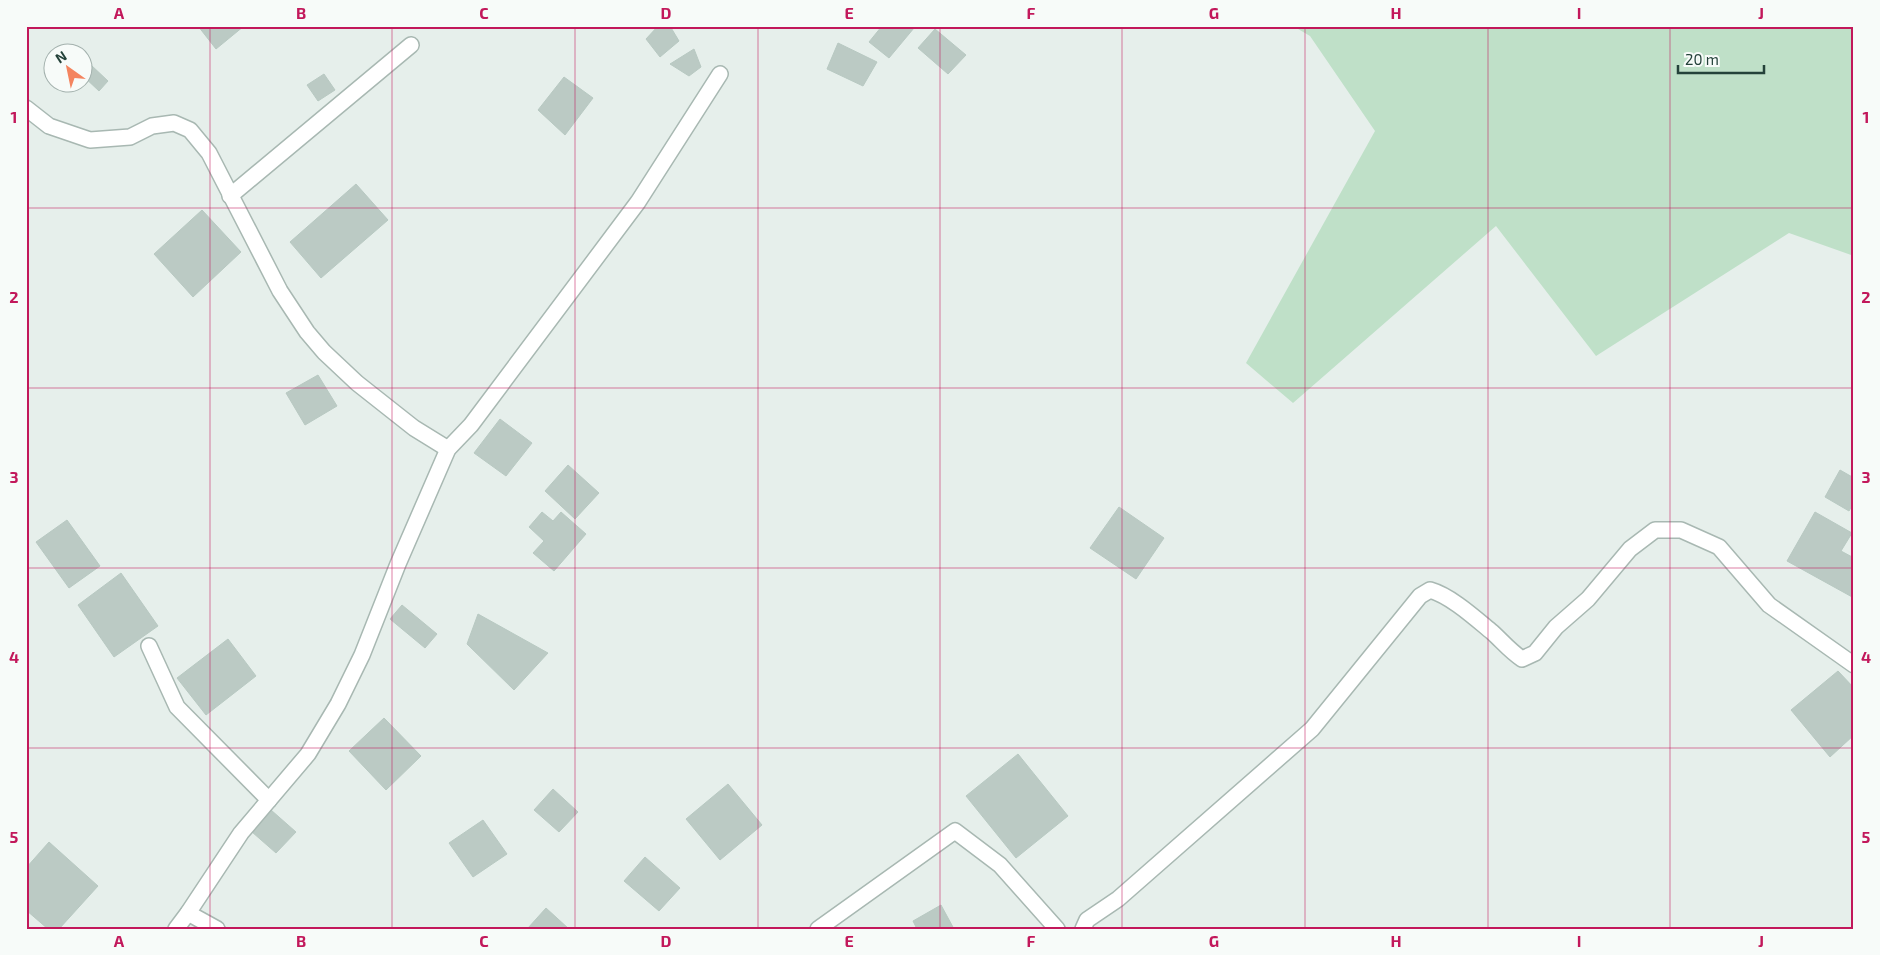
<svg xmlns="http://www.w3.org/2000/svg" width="1880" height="955" font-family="'Exo 2',sans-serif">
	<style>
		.green { fill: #bfe0c8 }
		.building { fill: #bbcac4; stroke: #b8c9c2 }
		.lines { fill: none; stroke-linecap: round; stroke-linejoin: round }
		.minor-casing { stroke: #a8b8b2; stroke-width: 18 }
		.minor { stroke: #fff; stroke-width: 15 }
		.grid { fill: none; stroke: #c2185b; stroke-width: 1; stroke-opacity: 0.55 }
		.neatline { fill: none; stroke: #c2185b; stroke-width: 2 }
		.grid-label { font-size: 16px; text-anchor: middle; font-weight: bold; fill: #c2185b }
	</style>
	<rect width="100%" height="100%" fill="#e6efeb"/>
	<path class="green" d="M1293,26h561v230l-65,-23 -193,123 -100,-130 -203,177 -47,-40 129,-232 -65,-95z"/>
	<g class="building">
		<path d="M198,26h46l-28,23z"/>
		<path d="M658,26h12l9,15 -19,16 -14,-18z"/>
		<path d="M882,26h29l3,2 -25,30 -20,-16z"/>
		<path d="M935,29l31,26 -18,19 -30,-26z"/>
		<path d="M838,43l39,19 -14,24 -36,-17z"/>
		<path d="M694,49l7,18 -12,9 -19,-12z"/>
		<path d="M91,65l17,16 -9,10 -17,-16v-2z"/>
		<path d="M324,74l11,16 -17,11 -11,-16z"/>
		<path d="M564,77l29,21 -28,37 -27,-25z"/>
		<path d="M356,184l32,36 -67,58 -31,-36z"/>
		<path d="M202,210l39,42 -48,45 -39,-43z"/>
		<path d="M318,375l19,31 -32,19 -19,-32z"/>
		<path d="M500,419l32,24 -26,33 -32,-23z"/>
		<path d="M568,465l31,28 -24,26 -30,-28z"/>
		<path d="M1840,470l14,8v25l-5,8 -24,-14z"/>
		<path d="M1119,507l45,31 -28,41 -46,-31z"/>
		<path d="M542,512l11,9 8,-9 25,22 -32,37 -21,-18 11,-12 -15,-14z"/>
		<path d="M1815,512l37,21 -11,18 13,7v40l-67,-37z"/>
		<path d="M67,520l33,46 -31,22 -33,-46z"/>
		<path d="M121,573l37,53 -44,31 -36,-52z"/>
		<path d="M402,605l35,29 -12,14 -35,-29z"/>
		<path d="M478,614l70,39 -34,37 -47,-46z"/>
		<path d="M228,639l28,37 -50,39 -29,-37z"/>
		<path d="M1838,671l16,17v47l-24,22 -39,-47z"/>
		<path d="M384,718l37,38 -35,34 -37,-39z"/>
		<path d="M1018,754l50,62 -52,42 -50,-62z"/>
		<path d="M728,784l34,41 -42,35 -34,-41z"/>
		<path d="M553,789l25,23 -19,20 -25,-22z"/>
		<path d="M271,810l25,22 -20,21 -24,-21z"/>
		<path d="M483,820l24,34 -34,23 -24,-34z"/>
		<path d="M49,842l49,44 -39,43h-11l-22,-19v-42z"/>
		<path d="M645,857l35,31 -21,23 -35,-30z"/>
		<path d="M941,905l13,24h-37l-4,-8z"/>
		<path d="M546,908l23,21 -41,-1z"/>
	</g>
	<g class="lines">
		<g class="minor-casing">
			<g id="minor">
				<path d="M26,108l23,18 41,14 40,-3 22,-11 22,-3 16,7 19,23 71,138 27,41 17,20 33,31 57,45 34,21"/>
				<path d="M230,196l181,-151"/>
				<path d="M149,646l28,61 92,93"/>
				<path d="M188,913l29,16"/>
				<path d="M176,929l12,-16 53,-80 67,-79 30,-50 24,-49 36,-91 50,-115 23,-24 167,-223 82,-128"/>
				<path d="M818,929l137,-98 45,34 57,64"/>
				<path d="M1083,929l4,-9 31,-21 194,-170 108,-133 10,-6c21,6 45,28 62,42 10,9 18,19 30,27l13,-6 21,-26 32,-28 42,-50 25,-19h26l38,17 50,58 85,60"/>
			</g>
		</g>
		<use href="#minor" class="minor"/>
	</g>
	<path class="grid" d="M210,26v903M392,26v903M575,26v903M758,26v903M940,26v903M1122,26v903M1305,26v903M1488,26v903M1670,26v903M26,208h1828M26,388h1828M26,568h1828M26,748h1828"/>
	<rect width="1880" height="955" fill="none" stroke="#f7fbf9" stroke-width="55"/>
	<g transform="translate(68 68) rotate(327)"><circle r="24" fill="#f7fbf9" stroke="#a3b1ad"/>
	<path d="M0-4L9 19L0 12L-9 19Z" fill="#f4845f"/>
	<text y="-8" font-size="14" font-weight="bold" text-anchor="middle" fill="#24423a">N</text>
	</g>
	<path d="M1678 65v8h86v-8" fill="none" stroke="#24423a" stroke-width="2.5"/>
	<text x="1685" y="65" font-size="15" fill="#24423a" stroke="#f7fbf9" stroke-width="4" paint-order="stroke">20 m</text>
	<rect x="28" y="28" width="1824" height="900" class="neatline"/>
	<g class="grid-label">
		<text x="119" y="19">A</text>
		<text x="301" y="19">B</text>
		<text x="484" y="19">C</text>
		<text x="666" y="19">D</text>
		<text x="849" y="19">E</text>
		<text x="1031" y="19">F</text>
		<text x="1214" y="19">G</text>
		<text x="1396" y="19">H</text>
		<text x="1579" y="19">I</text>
		<text x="1761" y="19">J</text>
		<text x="14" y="123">1</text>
		<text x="1866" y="123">1</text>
		<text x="14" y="303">2</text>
		<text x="1866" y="303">2</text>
		<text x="14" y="483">3</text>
		<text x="1866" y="483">3</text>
		<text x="14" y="663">4</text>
		<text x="1866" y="663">4</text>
		<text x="14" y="843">5</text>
		<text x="1866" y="843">5</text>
		<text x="119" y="947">A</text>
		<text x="301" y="947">B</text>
		<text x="484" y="947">C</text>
		<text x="666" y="947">D</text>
		<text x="849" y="947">E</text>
		<text x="1031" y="947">F</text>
		<text x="1214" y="947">G</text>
		<text x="1396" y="947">H</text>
		<text x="1579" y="947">I</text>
		<text x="1761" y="947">J</text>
	</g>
</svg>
